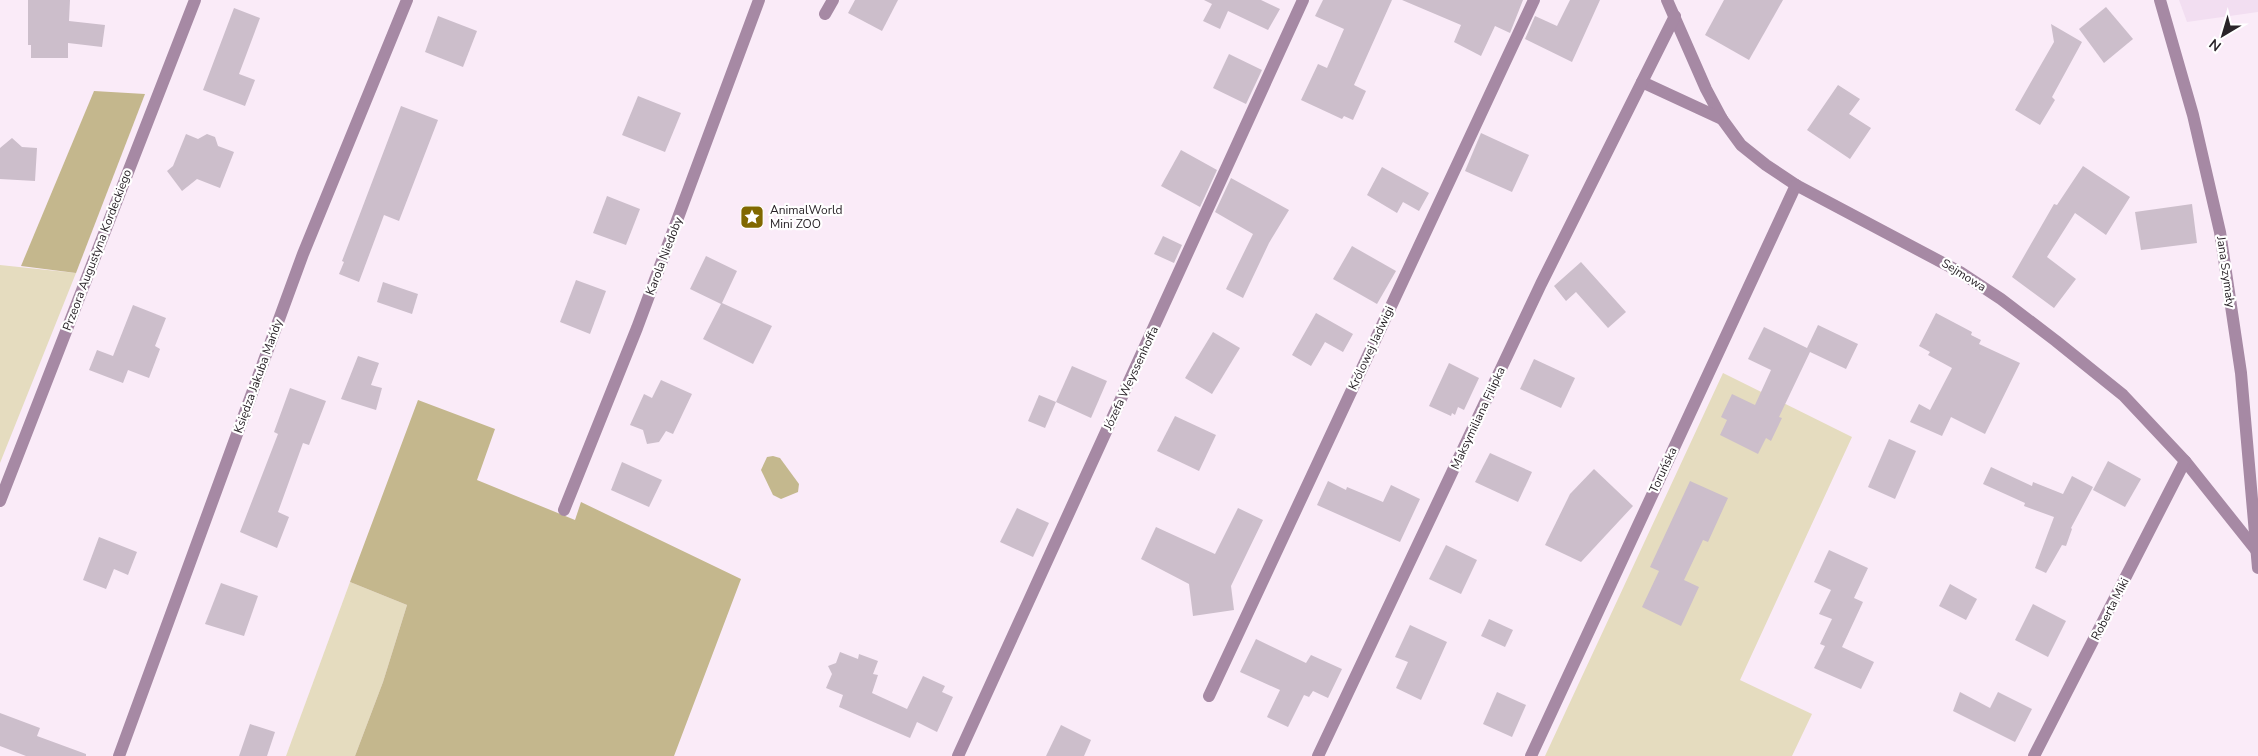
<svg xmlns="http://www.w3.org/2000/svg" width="2258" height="756" font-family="'Nunito Sans',sans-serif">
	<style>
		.built { fill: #f2def1 }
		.green { fill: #e5dcbf }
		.forest { fill: #c4b78d }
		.water { fill: #c4b88e }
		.building { fill: #ccbecb }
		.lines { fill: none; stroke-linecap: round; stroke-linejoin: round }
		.minor { stroke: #a689a4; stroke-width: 12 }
		.labels { text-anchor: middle; stroke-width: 4.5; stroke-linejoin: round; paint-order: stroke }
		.poi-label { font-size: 12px; fill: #292328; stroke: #fff; text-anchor: start }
		.street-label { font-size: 12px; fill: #292328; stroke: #fff }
	</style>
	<rect width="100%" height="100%" fill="#faebf8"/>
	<path class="built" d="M2179,0h79v12l-71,10z"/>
	<g class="green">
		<path d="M0,265l76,8 -76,190z"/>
		<path d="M1723,373l129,64 -112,243 72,34 -20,42h-247z"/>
		<path d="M350,582l57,23 -24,77 -28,74h-69z"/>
	</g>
	<g class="forest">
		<path d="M94,91l51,3 -69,179 -55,-7z"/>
		<path d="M418,400l77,29 -18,51 98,40 6,-18 160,77 -67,177h-319l28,-74 24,-77 -57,-23z"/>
	</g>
	<path class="water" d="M773,456l7,2 19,26 -1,8 -17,7 -8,-4 -12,-25 6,-13z"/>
	<g class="building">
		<path d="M28,0h42l-1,21 36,4 -3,22 -34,-4v15h-37v-13h-3z"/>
		<path d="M855,0h43l-16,31 -34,-18z"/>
		<path d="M1204,0h57l19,9 -12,21 -40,-19 -8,18 -17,-8 9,-17z"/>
		<path d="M1323,0h69l-38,85 12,6 -13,29 -9,-4 -2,3 -41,-19 17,-36 9,4 17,-39 -29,-13z"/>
		<path d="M1402,0h121l-13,33 -15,-7 -14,30 -27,-14 7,-17z"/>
		<path d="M1570,0h30l-28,62 -47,-23 10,-23 22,10z"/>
		<path d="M1724,0h59l-34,60 -44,-25z"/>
		<path d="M2106,7l27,32 -29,24 -25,-34z"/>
		<path d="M234,8l26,10 -21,56 16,6 -10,26 -42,-16z"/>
		<path d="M438,16l39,15 -14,36 -38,-15z"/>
		<path d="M2051,24l31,18 -30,55 3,3 -15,25 -25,-15 39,-68z"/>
		<path d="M1229,54l33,16 -16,34 -33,-16z"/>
		<path d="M1838,85l22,14 -11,15 22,14 -21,31 -43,-29z"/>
		<path d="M638,96l43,17 -16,39 -43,-17z"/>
		<path d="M401,106l37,14 -39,101 -15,-6 -25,67 -20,-8 5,-12 -2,-1z"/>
		<path d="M1481,133l48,22 -17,37 -47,-21z"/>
		<path d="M186,134l12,5 9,-5 8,3 3,9 16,6 -14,36 -23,-9 -15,12 -15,-20 6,-5z"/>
		<path d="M12,138l10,9 15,1 -2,33 -35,-2v-31z"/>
		<path d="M1181,150l36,20 -17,37 -39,-21z"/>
		<path d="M2083,166l47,31 -24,38 -31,-22 -28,44 29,22 -22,29 -42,-31 42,-73 3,1z"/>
		<path d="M1382,167l47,26 -10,18 -16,-9 -6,11 -30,-18z"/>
		<path d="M1231,178l58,32 -20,33 -26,55 -17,-9 27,-55 -38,-22z"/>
		<path d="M607,196l33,13 -14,36 -33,-12z"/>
		<path d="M2192,204l5,39 -56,7 -6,-38z"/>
		<path d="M1163,236l19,9 -8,18 -20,-9z"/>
		<path d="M1352,246l44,25 -19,33 -44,-25z"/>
		<path d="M706,256l31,15 -15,32 50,23 -19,38 -50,-25 18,-35 -31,-15z"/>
		<path d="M1581,262l45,50 -18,16 -32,-36 -10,9 -12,-15z"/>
		<path d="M576,280l30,11 -16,43 -30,-12z"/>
		<path d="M383,282l35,12 -6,20 -35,-12z"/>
		<path d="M133,305l33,13 -11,28 5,3 -11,29 -21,-8 -5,13 -34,-13 8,-20 16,6z"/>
		<path d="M1316,313l37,21 -10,18 -18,-10 -14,24 -19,-11z"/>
		<path d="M1936,313l36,19 -1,3 10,5 -2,4 41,19 -35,71 -34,-17 -9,19 -32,-14 9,-18 11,6 22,-42 -24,-13 2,-3 -11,-6z"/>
		<path d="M1818,325l40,19 -12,25 -36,-17 -31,65 3,1 -11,23 -5,-3 -8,16 -38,-19 7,-15 -6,-3 11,-23 23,11 16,-35 -23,-11 16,-32 43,21z"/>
		<path d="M1213,332l27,16 -28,46 -27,-16z"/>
		<path d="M358,356l21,7 -8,22 11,3 -6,22 -35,-11z"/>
		<path d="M1534,359l41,19 -14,30 -41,-19z"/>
		<path d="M1449,363l30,15 -15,32 -6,-3 -3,8 -3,-2 -1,3 -22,-10z"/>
		<path d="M1072,366l35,15 -16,37 -35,-16z"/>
		<path d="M661,380l31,14 -19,40 -7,-3 -7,11 -12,2 -4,-14 -13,-5 14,-31 8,4z"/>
		<path d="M290,388l36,13 -17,44 -6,-2 -25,69 11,5 -12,31 -37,-16 38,-98 -4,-2z"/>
		<path d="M1039,395l17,7 -11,26 -17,-7z"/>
		<path d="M1175,416l41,19 -17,36 -42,-20z"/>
		<path d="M1889,439l27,12 -21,48 -27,-12z"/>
		<path d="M1490,453l42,19 -14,30 -43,-20z"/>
		<path d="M2108,461l33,18 -16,28 -32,-17z"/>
		<path d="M622,462l40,18 -13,27 -38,-17z"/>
		<path d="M1991,467l41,19 1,-4 30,12 9,-18 21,11 -22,41 1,1 -6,17 -4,-1 -16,28 -11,-5 19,-51 -30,-11 1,-3 -42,-19z"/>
		<path d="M1594,469l39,37 -52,56 -36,-17 25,-51z"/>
		<path d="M1328,481l18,9 1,-3 36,15 8,-17 29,14 -20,43 -83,-37z"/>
		<path d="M1690,481l38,17 -20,44 -5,-2 -19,40 15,7 -18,39 -39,-19 17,-36 -9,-4z"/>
		<path d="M1017,508l32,15 -16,34 -33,-15z"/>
		<path d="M1238,508l25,12 -32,66 3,24 -41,6 -4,-32 -48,-25 15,-32 59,27z"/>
		<path d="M99,537l38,15 -9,23 -14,-6 -8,20 -23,-9z"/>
		<path d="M1446,545l31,15 -16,34 -32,-15z"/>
		<path d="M1829,550l39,18 -14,30 9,4 -21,45 32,15 -13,27 -47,-21 11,-22 -5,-2 12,-25 -13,-5 12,-24 -17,-8z"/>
		<path d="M221,583l37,13 -14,40 -39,-12z"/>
		<path d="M1950,584l27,15 -11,21 -27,-14z"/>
		<path d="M2033,604l33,17 -18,36 -33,-17z"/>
		<path d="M1489,619l24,11 -8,17 -24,-11z"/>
		<path d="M1410,625l37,17 -26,58 -25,-12 12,-26 -13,-5z"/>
		<path d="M1256,639l50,24 5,-8 31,14 -14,29 -15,-7 -4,6 -5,-2 -16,32 -21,-10 13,-27 -40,-18z"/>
		<path d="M840,652l18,7 1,-5 19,7 -5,13 5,1 -6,18 35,16 16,-33 22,10 -3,6 11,5 -16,35 -20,-10 -7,16 -71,-31 4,-12 -17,-7 6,-14 -4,-8 8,-3z"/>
		<path d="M1497,692l29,13 -14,32 -29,-13z"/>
		<path d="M1960,692l30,16 8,-16 34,17 -17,33 -62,-31z"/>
		<path d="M0,713l40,15 -3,8 49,18v2h-60l-26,-10z"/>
		<path d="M250,724l25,8 -8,24h-28z"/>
		<path d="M1061,725l30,15 -7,16h-38z"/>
	</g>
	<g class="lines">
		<g class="minor">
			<path d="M1667,0l39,89 16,30 19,26 25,20 30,20 164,87 41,27 55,42 67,54 62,66 71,89"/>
			<path d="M2160,0l33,115 27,117 21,141 17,195"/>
			<path d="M825,14l8,-14"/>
			<path d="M1642,82l80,37"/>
			<path d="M0,501l195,-501"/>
			<path d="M564,510l73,-182 122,-328"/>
			<path d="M1209,696l325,-696"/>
			<path d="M119,756l184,-502 104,-254"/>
			<path d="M958,756l345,-756"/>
			<path d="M1318,756l223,-472 134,-268"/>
			<path d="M1531,756l265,-571"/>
			<path d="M2034,756l151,-295"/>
		</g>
	</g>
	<defs>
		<g id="sight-square" transform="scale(1.25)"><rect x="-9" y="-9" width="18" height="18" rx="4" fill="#806800" stroke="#fff"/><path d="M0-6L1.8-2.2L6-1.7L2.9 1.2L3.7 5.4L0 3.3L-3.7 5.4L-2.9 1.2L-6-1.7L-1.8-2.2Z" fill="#fff"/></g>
	</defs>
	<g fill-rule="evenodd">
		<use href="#sight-square" x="752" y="217"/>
	</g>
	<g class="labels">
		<g class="poi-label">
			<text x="770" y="214">AnimalWorld<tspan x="770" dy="14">Mini ZOO</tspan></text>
		</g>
		<g class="street-label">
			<text transform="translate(97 250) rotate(-69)" y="4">Przeora Augustyna Kordeckiego</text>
			<text transform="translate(664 256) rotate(-69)" y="4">Karola Niedoby</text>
			<text transform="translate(2226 272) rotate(82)" y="4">Jana Szymały</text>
			<text transform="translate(1964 275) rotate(32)" y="4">Sejmowa</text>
			<text transform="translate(1371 348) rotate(-65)" y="4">Królowej Jadwigi</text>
			<text transform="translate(258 376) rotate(-70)" y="4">Księdza Jakuba Mańdy</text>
			<text transform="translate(1131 378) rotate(-65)" y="4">Józefa Weyssenhoffa</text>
			<text transform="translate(1478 418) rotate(-65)" y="4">Maksymiliana Filipka</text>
			<text transform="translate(1663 470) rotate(-65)" y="4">Toruńska</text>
			<text transform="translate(2110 609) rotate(-63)" y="4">Roberta Miki</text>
		</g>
	</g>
	<g transform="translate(2223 35) rotate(218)" stroke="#ffffff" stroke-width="4" paint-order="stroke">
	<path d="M0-4L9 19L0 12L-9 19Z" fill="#292328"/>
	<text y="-8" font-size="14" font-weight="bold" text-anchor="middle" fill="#292328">N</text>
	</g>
</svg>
